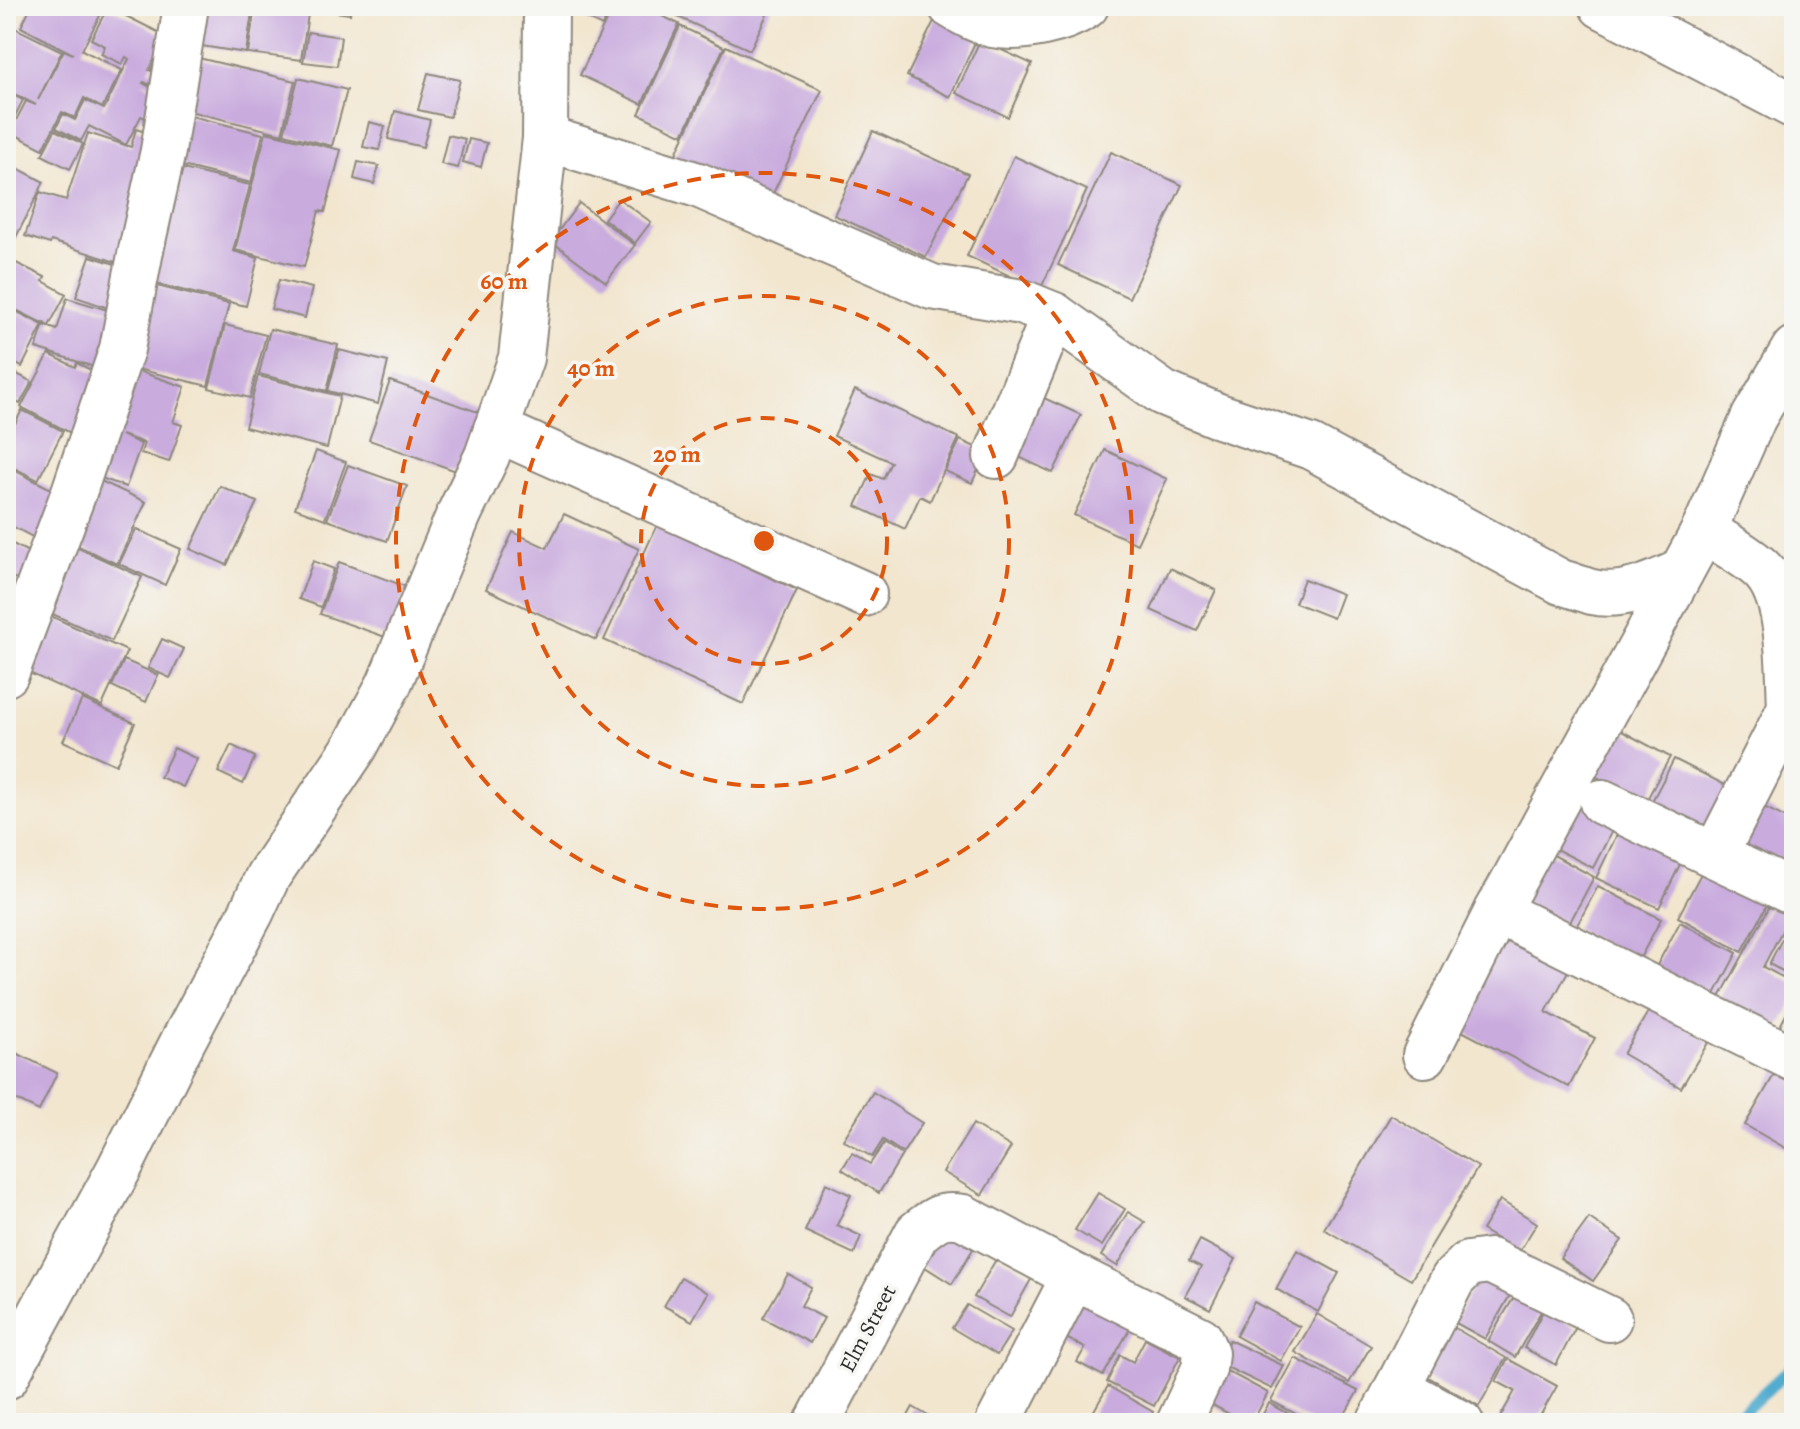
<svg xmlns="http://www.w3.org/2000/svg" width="1800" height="1429" font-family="Alegreya,serif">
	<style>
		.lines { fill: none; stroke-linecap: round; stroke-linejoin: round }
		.stream { stroke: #51accf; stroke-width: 12 }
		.building { fill: #c9abde }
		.minor-casing { stroke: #8e887d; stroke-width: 48 }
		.minor { stroke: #fff; stroke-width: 44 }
		.ring { fill: none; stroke: #df570e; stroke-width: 4; stroke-dasharray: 14 10 }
		.labels { text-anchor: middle; stroke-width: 7; stroke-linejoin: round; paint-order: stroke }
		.street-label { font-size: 22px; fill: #2b2b2b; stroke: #f6f6f2 }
		.centre { fill: #df570e; stroke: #f6f6f2; stroke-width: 4 }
		.ring-label { font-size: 24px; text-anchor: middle; font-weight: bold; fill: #df570e; stroke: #f6f6f2; stroke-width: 7; stroke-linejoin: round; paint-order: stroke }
	</style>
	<rect width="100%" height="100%" fill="#f6f6f2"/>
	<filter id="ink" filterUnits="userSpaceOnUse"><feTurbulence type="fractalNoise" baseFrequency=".0125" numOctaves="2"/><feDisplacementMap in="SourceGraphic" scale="16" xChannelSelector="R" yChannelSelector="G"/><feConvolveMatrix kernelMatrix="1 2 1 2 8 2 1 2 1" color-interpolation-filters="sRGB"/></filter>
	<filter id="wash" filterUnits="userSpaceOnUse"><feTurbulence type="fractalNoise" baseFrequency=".006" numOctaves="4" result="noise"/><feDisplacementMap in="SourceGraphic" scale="32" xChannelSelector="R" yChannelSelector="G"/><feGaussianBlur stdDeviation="1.8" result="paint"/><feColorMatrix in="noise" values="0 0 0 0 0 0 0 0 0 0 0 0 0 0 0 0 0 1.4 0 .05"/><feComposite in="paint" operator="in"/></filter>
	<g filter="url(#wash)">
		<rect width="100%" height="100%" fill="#f2e6cf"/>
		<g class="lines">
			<path class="stream" d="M1731,1423l63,-58"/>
		</g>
		<g id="blocks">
			<g class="building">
				<path d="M31,6h74l-23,44 40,20 -20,38 -18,-10 -9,20 -13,-6 -19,37 -33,-17 16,-31 10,4 -30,-15v-60l3,-5 53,26 -24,49 26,-50 9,4 -52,-27z"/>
				<path d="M201,6h52l-7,47 -51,-8z"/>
				<path d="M255,6h96l-1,8 -41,-6 -8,52 -53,-7z"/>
				<path d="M570,6h41l-9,20 -34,-16z"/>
				<path d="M613,6h28l38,18 -37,80 -62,-29z"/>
				<path d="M654,6h117l-21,44z"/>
				<path d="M108,7l58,29 -17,34 2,1 8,-15 2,34 -17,-8 -1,1 17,10 -13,26 -6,-3 -15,29 -37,-19 -8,15 -25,-13 7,-14 12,6 10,-20 19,9 25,-50 -3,-2 -4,7 -21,-10 4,-8 -14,-7z"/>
				<path d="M935,19l42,19 -27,59 -43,-21z"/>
				<path d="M680,26l44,21 -41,88 -44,-21z"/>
				<path d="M308,32l33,5 -4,29 -34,-4z"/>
				<path d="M980,40l52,24 -24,53 -52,-24z"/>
				<path d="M726,46l96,44 -53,112 -95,-44z"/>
				<path d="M190,56l105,25 -13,53 -105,-26z"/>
				<path d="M428,73l32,7 -10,37 -32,-7z"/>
				<path d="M298,78l49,12 -15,56 -48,-12z"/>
				<path d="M6,91l17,9 -17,34z"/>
				<path d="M395,111l35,9 -7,27 -35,-8z"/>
				<path d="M179,113l84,21 -12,49 -85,-21z"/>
				<path d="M369,122l16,4 -6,24 -16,-3z"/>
				<path d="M136,129l28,9 -42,126 -71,-23 -1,3 -25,-8 15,-44 26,8 22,-67 43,14z"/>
				<path d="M55,130l28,14 -13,25 -28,-14z"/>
				<path d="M873,131l95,43 -42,83 -92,-42z"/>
				<path d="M266,132l75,18 -16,62 -6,-1 -15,56 -69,-17z"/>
				<path d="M448,135l17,4 -7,29 -17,-4z"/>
				<path d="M469,139l18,4 -6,24 -18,-5z"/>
				<path d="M1111,152l71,33 -53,113 -71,-33z"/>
				<path d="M1014,156l73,34 -47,100 -73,-34z"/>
				<path d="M6,162l38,20 -33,65 -5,-2z"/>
				<path d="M358,162l21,4 -5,18 -20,-5z"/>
				<path d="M166,165l84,20 -17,66 25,7 -12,48 -105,-26z"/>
				<path d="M619,199l32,23 -16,21 -31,-24z"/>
				<path d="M579,203l56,42 -29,37 -55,-41z"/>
				<path d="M90,256l41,13 -14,42 -41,-14z"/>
				<path d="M12,261l33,16 -2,4 23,13 -17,32 -5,-2 1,-2 -1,2 -38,-19v-33z"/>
				<path d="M279,280l33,8 -7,30 -34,-9z"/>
				<path d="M141,282l88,22 -21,82 -87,-21z"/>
				<path d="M67,298l54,16 -18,56 -67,-22 8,-23 13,5z"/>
				<path d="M6,306l37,19 -21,42 -16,-8z"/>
				<path d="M225,325l41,10 -16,63 -41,-10z"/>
				<path d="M270,329l68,16 -11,46 -68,-17z"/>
				<path d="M339,350l49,12 -10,42 -50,-13z"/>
				<path d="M49,354l26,13 2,-4 34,17 -31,58 -59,-31z"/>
				<path d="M120,365l65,22 -12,35 9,3 -13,37 -28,-9 3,-10 -23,-8 20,9 -15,43 -42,-15z"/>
				<path d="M6,368l26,14 -12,22 -14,-7z"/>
				<path d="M258,376l82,20 -13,52 -82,-21z"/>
				<path d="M390,381l91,32 -22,59 -90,-32z"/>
				<path d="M855,390l104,48 -29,63 -10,-5 -15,33 -49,-23 15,-32 12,5 8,-17 -57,-26z"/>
				<path d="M1033,393l48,22 -28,58 -47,-22z"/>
				<path d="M22,410l41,21 -25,49 -32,-16v-23z"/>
				<path d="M960,440l26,12 -14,31 -27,-12z"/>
				<path d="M1105,450l62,29 -30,65 -63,-29z"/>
				<path d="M316,451l30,11 -21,57 -30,-11z"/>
				<path d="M348,465l59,21 -20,55 -60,-21z"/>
				<path d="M6,466l57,29 -23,46 -34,-18z"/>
				<path d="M90,476l56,26 -29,62 -56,-26z"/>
				<path d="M220,486l37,16 -30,63 -37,-16z"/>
				<path d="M564,514l75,35 -43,91 -110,-51 27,-57 34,16z"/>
				<path d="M657,525l140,65 -54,114 -139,-64z"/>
				<path d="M136,529l45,20 -16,36 -46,-21z"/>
				<path d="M9,542l29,15 -14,26 -18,-9v-26z"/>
				<path d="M67,543l75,34 -30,64 -75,-34z"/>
				<path d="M313,561l21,8 -13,38 -22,-8z"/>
				<path d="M339,562l68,25 -19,51 -68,-24z"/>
				<path d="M1170,568l46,22 -19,41 -46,-21z"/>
				<path d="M1304,579l38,15 -9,24 -38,-15z"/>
				<path d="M42,612l85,39 -25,55 -86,-39z"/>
				<path d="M162,639l22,10 -14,29 -22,-10z"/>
				<path d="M124,660l34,15 -12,27 -34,-16z"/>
				<path d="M82,699l53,24 -19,42 -53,-24z"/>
				<path d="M1618,729l52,28 -25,46 -52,-28z"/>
				<path d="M231,745l24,12 -12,27 -25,-12z"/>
				<path d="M174,748l23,11 -14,28 -23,-10z"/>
				<path d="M1674,759l61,31 -24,47 -61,-32z"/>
				<path d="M1748,799l46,23v53l-67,-34z"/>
				<path d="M1573,801l43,22 -23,45 -43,-22z"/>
				<path d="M1622,824l63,30 -26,54 -63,-30z"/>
				<path d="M1537,846l57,31 -26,49 -57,-31z"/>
				<path d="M1706,864l65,34 -29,54 -64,-35z"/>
				<path d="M1598,886l63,33 -23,43 -63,-33z"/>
				<path d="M1772,902l20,10 -29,55 31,16v16l-17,33 -59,-31z"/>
				<path d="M1794,916v61l-25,-13z"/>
				<path d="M1680,922l57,31 -24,45 -57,-31z"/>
				<path d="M1506,928l67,34 -27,50 49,26 -26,49 -115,-60z"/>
				<path d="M1651,1007l58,34 -28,47 -58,-34z"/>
				<path d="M8,1049l49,24 -18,38 -33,-16v-42z"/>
				<path d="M1781,1063l13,8v82l-49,-28z"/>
				<path d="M873,1092l49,31 -19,30 -20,-13 -11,17 -29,-17z"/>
				<path d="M1391,1115l87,52 -67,113 -87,-51z"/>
				<path d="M973,1124l38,23 -29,48 -39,-23z"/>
				<path d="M884,1143l18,12 -23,38 -37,-24 10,-16 18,11z"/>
				<path d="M826,1183l25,12 -14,30 24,11 -7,18 -49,-23z"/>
				<path d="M1098,1193l27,16 -23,37 -27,-16z"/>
				<path d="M1500,1200l37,23 -18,29 -37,-22z"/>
				<path d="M1128,1212l17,10 -28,44 -16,-10z"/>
				<path d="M1589,1218l33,22 -29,41 -33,-23z"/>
				<path d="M934,1226l39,23 -21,35 -38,-24z"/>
				<path d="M1200,1240l36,19 -26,50 -25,-13 16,-29 -12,-6z"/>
				<path d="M1297,1250l42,23 -21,39 -42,-23z"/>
				<path d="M998,1256l35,20 -23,41 -36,-20z"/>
				<path d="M788,1274l23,13 -10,19 23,12 -14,25 -47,-25z"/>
				<path d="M681,1277l27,16 -16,28 -28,-15z"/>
				<path d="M1479,1277l31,18 -25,44 -31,-17z"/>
				<path d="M1517,1292l26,16 -28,49 -27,-16z"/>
				<path d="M1075,1296l56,31 -28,49 -26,-14 8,-14 -30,-16z"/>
				<path d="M1254,1302l46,25 -19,34 -45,-25z"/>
				<path d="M967,1305l45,26 -15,24 -45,-27z"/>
				<path d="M1544,1309l32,18 -20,38 -32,-17z"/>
				<path d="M1317,1314l54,32 -22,37 -54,-31z"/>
				<path d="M1453,1327l53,31 -27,48 -54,-31z"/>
				<path d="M1145,1339l35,18 -26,49 -47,-24 13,-27 13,7z"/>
				<path d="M1229,1340l55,26 -12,23 -54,-26z"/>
				<path d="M1295,1358l63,33 -18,32h-27l-42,-22z"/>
				<path d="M1508,1359l49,27 -21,37h-30l-7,-4 16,-28 -19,-10z"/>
				<path d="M1225,1370l43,23 -16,30h-25l4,-8 -24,-13z"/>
				<path d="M1108,1386l45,26 -6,11h-55l-4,-2z"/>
				<path d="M1269,1403l22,12 15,8h-48z"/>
				<path d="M1794,1406v17h-16z"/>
				<path d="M913,1407l27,16h-36z"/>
			</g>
		</g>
	</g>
	<g filter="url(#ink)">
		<use href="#blocks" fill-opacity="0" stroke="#8e887d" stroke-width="2"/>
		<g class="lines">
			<g class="minor-casing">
				<g id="minor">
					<path d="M546,6l-1,132 153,47 234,102 90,15 32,13 109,78 53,22 95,32 250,135c10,3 21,7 31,10 31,7 62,-8 89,-20"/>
					<path d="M951,6c14,8 26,15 41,19 28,6 71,-3 94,-19"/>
					<path d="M1602,6l192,100"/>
					<path d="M496,429l368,165"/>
					<path d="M996,456l58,-141"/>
					<path d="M1704,530c17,12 42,25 57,39 30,27 27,101 29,139l4,2"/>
					<path d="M6,674l68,-182 48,-143 19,-99 22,-99 23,-145"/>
					<path d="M1602,802l192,91"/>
					<path d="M1715,855l75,-147"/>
					<path d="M1497,911l297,148"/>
					<path d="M1425,1055l72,-144 207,-381 50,-113 40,-68"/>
					<path d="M6,1377l113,-208 64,-128 68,-128 17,-37 87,-129 34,-63 70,-170 28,-58 34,-98 24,-220"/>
					<path d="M1397,1388l64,35"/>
					<path d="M817,1423l100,-190c18,-14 23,-20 46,-16l111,59 126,63 6,14 -2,16 -25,54"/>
					<path d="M998,1423l76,-147"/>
					<path d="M1379,1423l74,-144 15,-15 22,-3 119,58"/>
				</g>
			</g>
			<use href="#minor" class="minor"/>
		</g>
	</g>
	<g class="ring">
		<circle cx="764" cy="541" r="123"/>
		<circle cx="764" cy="541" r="245"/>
		<circle cx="764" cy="541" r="368"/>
	</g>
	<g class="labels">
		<g class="street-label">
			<text transform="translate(867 1328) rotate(-62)" y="8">Elm Street</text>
		</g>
	</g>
	<circle cx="764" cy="541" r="12" class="centre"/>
	<g class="ring-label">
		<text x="504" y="289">60 m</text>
		<text x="591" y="376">40 m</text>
		<text x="677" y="462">20 m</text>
	</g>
	<rect width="1800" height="1429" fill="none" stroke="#f6f6f2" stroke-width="32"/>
</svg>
